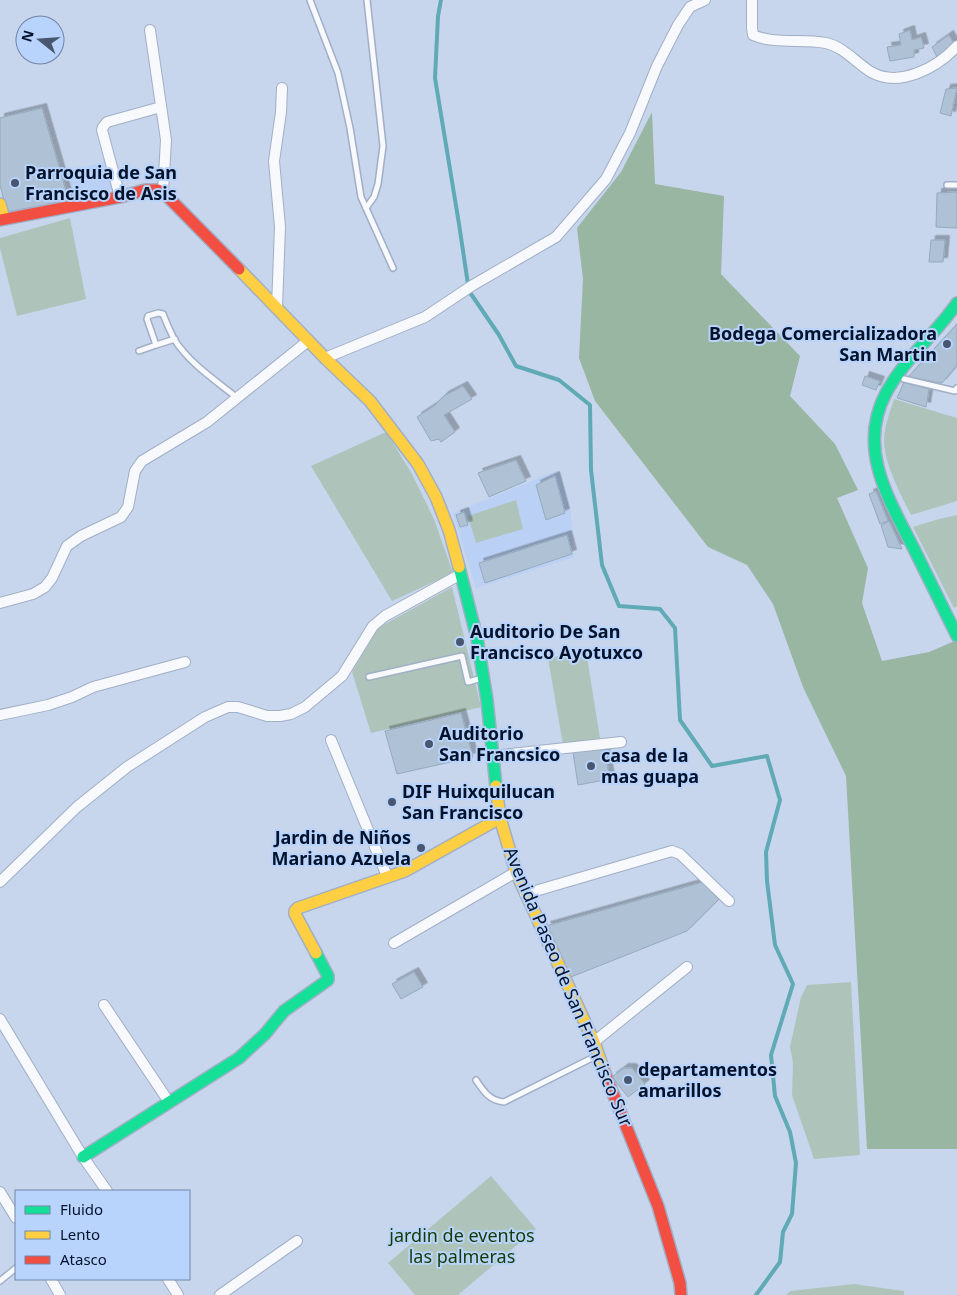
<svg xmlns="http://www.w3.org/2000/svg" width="957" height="1295" font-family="'Noto Sans',sans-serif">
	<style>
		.built { fill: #bad0f4 }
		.green { fill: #aec4bb }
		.forest { fill: #99b6a3 }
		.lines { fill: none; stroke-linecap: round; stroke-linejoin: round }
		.stream { stroke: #5faab4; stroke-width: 4 }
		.building { fill: #afc1d5; stroke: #94aabd; filter: url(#shadow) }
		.lane-casing { stroke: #a0afc5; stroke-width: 8 }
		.street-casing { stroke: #a0afc5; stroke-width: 12 }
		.fast-casing { stroke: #a0afc5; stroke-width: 14 }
		.slow-casing { stroke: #a0afc5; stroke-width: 14 }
		.jam-casing { stroke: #a0afc5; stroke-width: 14 }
		.lane { stroke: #f7f9fc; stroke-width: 5 }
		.street { stroke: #f7f9fc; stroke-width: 10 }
		.fast { stroke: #16e098; stroke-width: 11 }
		.slow { stroke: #ffcf43; stroke-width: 11 }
		.jam { stroke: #f24e42; stroke-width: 11 }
		.poi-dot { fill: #48576f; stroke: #b8d3fc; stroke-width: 2 }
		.labels { text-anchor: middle; stroke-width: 4; stroke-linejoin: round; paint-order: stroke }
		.poi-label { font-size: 18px; font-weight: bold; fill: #04132b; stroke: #b8d3fc; text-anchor: start }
		.street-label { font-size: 18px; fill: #04132b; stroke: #b8d3fc }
		.park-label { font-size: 18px; fill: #123b01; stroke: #b8d3fc }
	</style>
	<defs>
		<filter id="shadow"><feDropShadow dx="4.5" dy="-4.5" stdDeviation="0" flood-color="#0004"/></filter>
	</defs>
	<rect width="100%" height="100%" fill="#c7d6ed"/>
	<g class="built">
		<path d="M105,162l7,27 -37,9 -7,-27z"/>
		<path d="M559,470l12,43 3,44 -98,31 -23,-75z"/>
	</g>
	<g class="green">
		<path d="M70,218l16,81 -69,17 -17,-68v-10z"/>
		<path d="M894,399l63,19v83l-46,14c-10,-20 -27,-52 -27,-74 0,-14 6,-29 10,-42z"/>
		<path d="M386,432l26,42 22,45 19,54 -61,28 -81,-135z"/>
		<path d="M516,500l7,29 -47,14 -8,-27z"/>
		<path d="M957,515v91l-3,2 -41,-81 26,-8z"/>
		<path d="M452,587l29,120 -110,26 -19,-61 26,-44z"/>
		<path d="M586,651l14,87 -37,7 -15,-87z"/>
		<path d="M851,982l9,173 -46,4 -22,-64 1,-32 -3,-16 11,-50 6,-12z"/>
		<path d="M491,1176l45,53 -78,66h-43l-27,-32z"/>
		<path d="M854,1284l50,7v4h-118l4,-4z"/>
	</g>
	<path class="forest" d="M652,112l3,72 69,12 -3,78 79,82 -10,40 45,48 23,46 -21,8 31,70 -6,35 20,58 47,-9 28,-12v509h-90l-21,-373 -43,-89 -30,-83 -26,-39 -39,-18 -113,-146 -16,-43 4,-79 -6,-51 44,-56z"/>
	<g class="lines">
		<path class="stream" d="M441,0l-3,16 -3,62 24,146 10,67 30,44 17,31 43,14 31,25 1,65 11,95 17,41 41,3 15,19 5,92 32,46 55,-10 13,44 -14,52 1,29 8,64 18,39 -22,71 4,41 15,36 6,31 -4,51 -9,18 -3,30 -24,33"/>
	</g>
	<g class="building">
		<path d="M910,30l2,10 9,-3 3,11 -10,2v7l-24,4 -3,-14 14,-2 -2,-11z"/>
		<path d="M949,35l6,11 -18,11 -5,-10z"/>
		<path d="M957,88l-6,28 -11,-3 6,-24z"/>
		<path d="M42,108l27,93 -62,11 -7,-27v-67z"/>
		<path d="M957,192v36l-21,-1 1,-34z"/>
		<path d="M931,240h14l-2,22h-14z"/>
		<path d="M957,324v41l-15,18 -34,-6z"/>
		<path d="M865,376l15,5 -4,9 -14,-5z"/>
		<path d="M904,382l25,7 -3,18 -29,-9z"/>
		<path d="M463,386l9,13 -28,16 11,17 -14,10 -2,-3 -8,2 -14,-24 17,-11 10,-10z"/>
		<path d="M516,460l10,21 -37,16 -11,-24z"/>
		<path d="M555,476l10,37 -19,7 -10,-35z"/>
		<path d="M876,491l12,30 -8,3 -11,-30z"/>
		<path d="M464,512l4,13 -8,2 -4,-12z"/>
		<path d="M889,521l7,15 6,13 -14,-2 -7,-22z"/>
		<path d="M567,535l5,19 -87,29 -6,-20z"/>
		<path d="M461,713l12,44 -76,17 -12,-43z"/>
		<path d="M604,746l6,33 -32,6 -5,-33z"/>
		<path d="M703,882l16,17 -32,32 -116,46 -25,-51z"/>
		<path d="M414,972l9,15 -22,12 -9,-15z"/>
		<path d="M624,1068h8l13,16 -17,13 -16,-20z"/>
	</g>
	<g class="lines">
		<g class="lane-casing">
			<g id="lane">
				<path d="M310,0l28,73 12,55 11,69 32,71"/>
				<path d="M947,185h10"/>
				<path d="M366,208l8,-11 4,-13 5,-38 -16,-146"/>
				<path d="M175,339l-19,6 -9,-26 1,-3 10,-3 5,1c3,8 7,17 11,25 15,24 41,41 62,58"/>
				<path d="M139,351l17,-6"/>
				<path d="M904,379l51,12 2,-3"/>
				<path d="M369,677l93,-21 6,26 14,-4"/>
				<path d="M476,1080c8,12 13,20 28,22l94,-47"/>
				<path d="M0,1281l16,-13"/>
			</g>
		</g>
		<g class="street-casing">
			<g id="street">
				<path d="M752,0v28l1,7c23,10 49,3 73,8 18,4 30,20 45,29 28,16 66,-4 86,-26"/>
				<path d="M150,30l16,110 -3,52"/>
				<path d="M120,197l-18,-67 1,-3 4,-5 54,-15"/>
				<path d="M277,307l3,-80 -6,-66 7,-49 1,-24"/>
				<path d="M325,358l100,-41 48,-32 83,-48 50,-58 24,-46 27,-67 21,-41 12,-18 15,-7"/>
				<path d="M0,603l33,-9 12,-7 7,-9 15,-32 14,-10 40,-19 7,-10 7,-36 7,-10 65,-39 101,-81"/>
				<path d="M0,715l48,-10 24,-8 21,-10 92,-25"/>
				<path d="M331,740l56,136"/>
				<path d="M492,756l129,-14"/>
				<path d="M0,882l77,-75 50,-40 78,-50 23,-10h10l29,9h13l11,-2 14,-7 37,-31 31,-50 12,-10 76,-42"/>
				<path d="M525,894l147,-43 8,3 49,47"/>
				<path d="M394,943l122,-71"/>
				<path d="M104,1005l65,97"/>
				<path d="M0,1019l83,138 24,34"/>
				<path d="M594,1042l93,-75"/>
				<path d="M0,1192l16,26"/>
				<path d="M51,1279l9,16"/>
				<path d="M168,1279l10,16"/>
				<path d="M220,1295l77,-54"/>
			</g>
		</g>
		<g class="fast-casing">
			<g id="fast">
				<path d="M957,303c-21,31 -53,56 -71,90 -29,55 2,105 27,154 15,30 29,59 44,89"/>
				<path d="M459,567l18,71 10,62 9,86"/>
				<path d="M83,1157l156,-99 26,-24 19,-23 44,-31v-4l-12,-23"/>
			</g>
		</g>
		<g class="slow-casing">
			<g id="slow">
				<path d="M0,204l4,15"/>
				<path d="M239,269l86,89 45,43 48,63 18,33 13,33 10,37"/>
				<path d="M496,786l4,32 16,54 78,170 10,29"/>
				<path d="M316,953l-21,-39v-3l3,-3 107,-37 95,-53"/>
			</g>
		</g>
		<g class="jam-casing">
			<g id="jam">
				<path d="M0,220l120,-23 25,-7h13l5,2 76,77"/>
				<path d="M604,1071l54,135 22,77 1,12"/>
			</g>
		</g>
		<use href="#lane" class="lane"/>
		<use href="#street" class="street"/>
		<use href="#fast" class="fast"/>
		<use href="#slow" class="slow"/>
		<use href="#jam" class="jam"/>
	</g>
	<g class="poi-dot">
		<circle cx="15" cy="183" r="5"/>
		<circle cx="947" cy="344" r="5"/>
		<circle cx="460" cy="642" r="5"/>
		<circle cx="429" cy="744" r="5"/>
		<circle cx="591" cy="766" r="5"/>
		<circle cx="392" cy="802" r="5"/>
		<circle cx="421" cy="848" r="5"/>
		<circle cx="628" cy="1080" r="5"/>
	</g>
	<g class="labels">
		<g class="poi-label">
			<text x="25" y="179">Parroquia de San<tspan x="25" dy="21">Francisco de Asis</tspan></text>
			<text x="937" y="340" text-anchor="end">Bodega Comercializadora<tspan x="937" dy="21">San Martin</tspan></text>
			<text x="470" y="638">Auditorio De San<tspan x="470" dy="21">Francisco Ayotuxco</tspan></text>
			<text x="439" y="740">Auditorio<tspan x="439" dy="21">San Francsico</tspan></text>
			<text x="601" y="762">casa de la<tspan x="601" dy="21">mas guapa</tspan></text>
			<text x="402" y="798">DIF Huixquilucan<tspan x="402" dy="21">San Francisco</tspan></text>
			<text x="411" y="844" text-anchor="end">Jardin de Niños<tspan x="411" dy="21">Mariano Azuela</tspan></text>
			<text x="638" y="1076">departamentos<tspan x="638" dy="21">amarillos</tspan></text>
		</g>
		<g class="street-label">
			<text transform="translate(568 987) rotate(67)" y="6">Avenida Paseo de San Francisco Sur</text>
		</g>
		<g class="park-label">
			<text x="462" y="1242">jardin de eventos<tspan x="462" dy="21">las palmeras</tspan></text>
		</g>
	</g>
	<rect x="15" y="1190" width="175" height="90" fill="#b8d3fc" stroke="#7086a8"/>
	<rect x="25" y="1206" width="25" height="8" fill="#16e098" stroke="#7086a8"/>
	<text x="60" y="1215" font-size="15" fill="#04132b">Fluido</text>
	<rect x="25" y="1231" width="25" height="8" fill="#ffcf43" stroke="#7086a8"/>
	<text x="60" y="1240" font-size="15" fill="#04132b">Lento</text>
	<rect x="25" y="1256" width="25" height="8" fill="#f24e42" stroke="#7086a8"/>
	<text x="60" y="1265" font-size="15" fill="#04132b">Atasco</text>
	<g transform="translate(40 40) rotate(287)"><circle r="24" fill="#b8d3fc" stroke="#7086a8"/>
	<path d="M0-4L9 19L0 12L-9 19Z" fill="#48576f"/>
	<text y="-8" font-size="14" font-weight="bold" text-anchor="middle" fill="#04132b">N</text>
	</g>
</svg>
